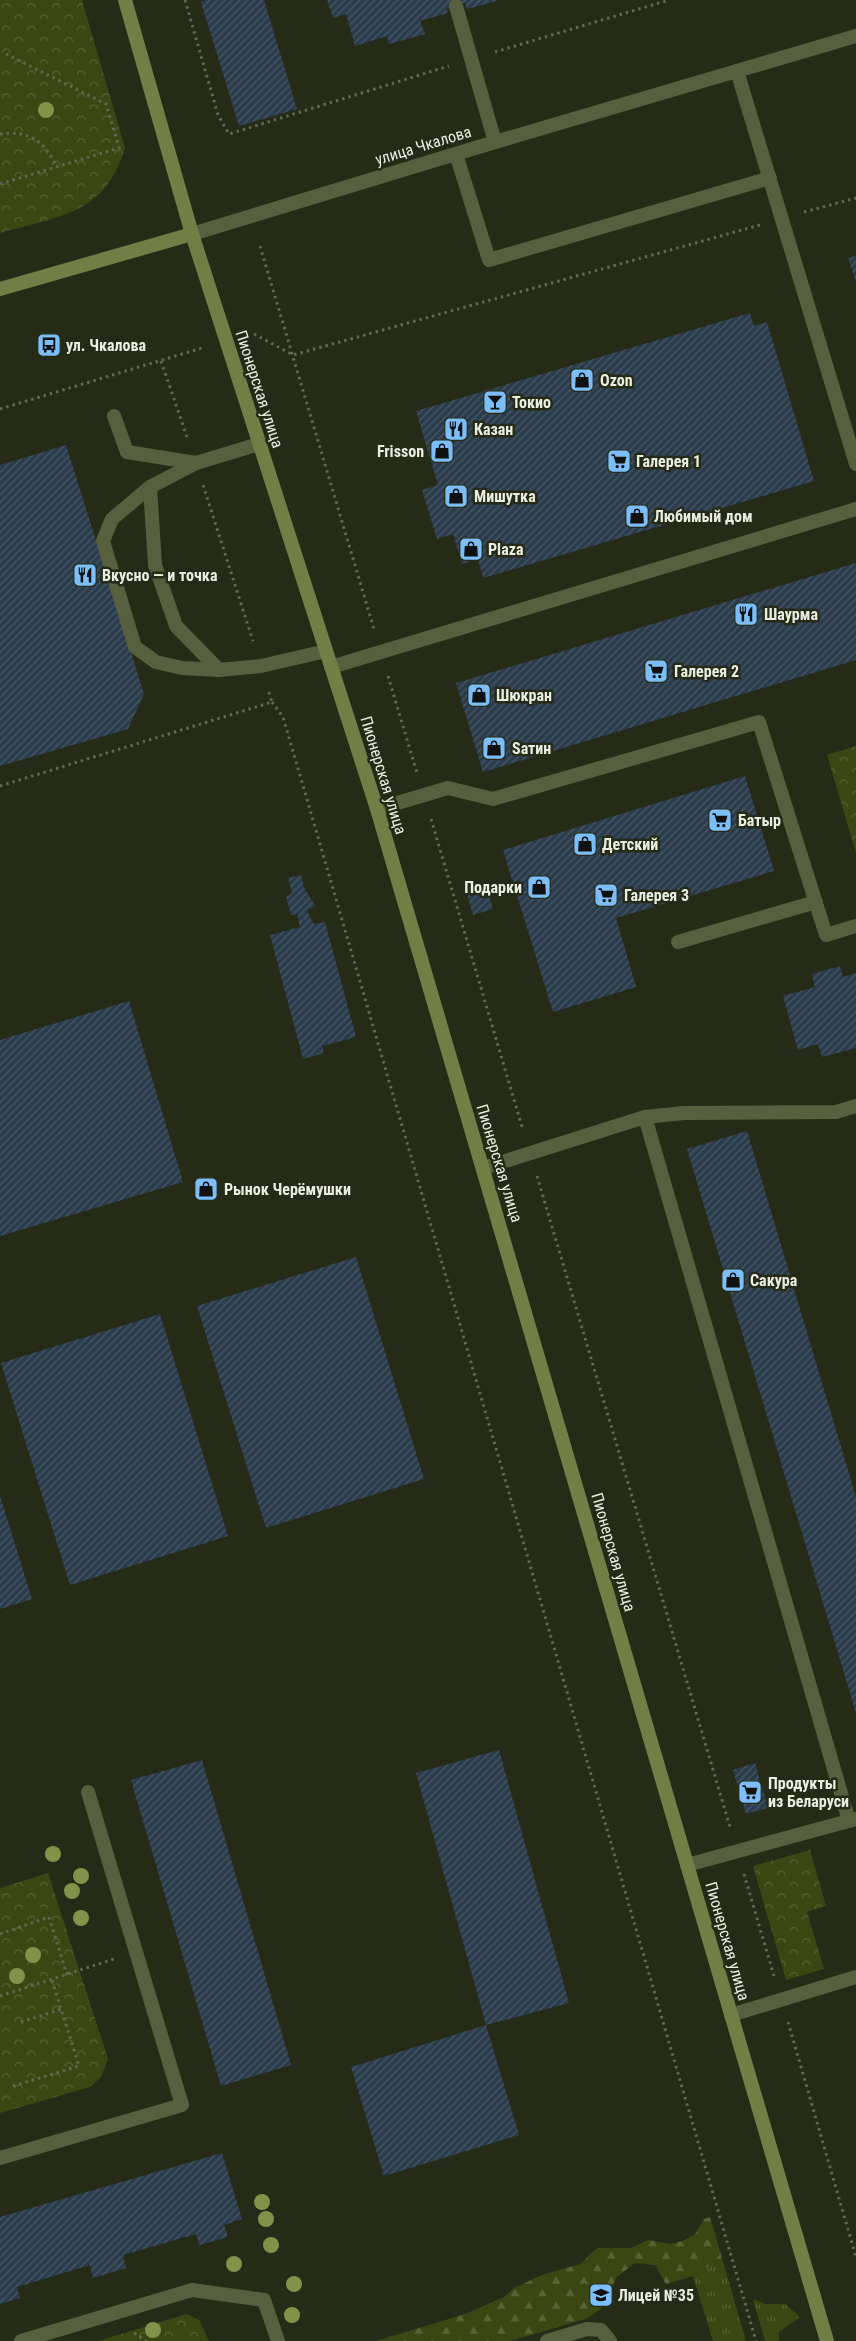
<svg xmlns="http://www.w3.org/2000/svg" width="856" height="2341" font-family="'Roboto Condensed',sans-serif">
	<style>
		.grass { fill: url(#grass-tufts) }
		.forest { fill: url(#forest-firs) }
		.park { fill: url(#park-crowns) }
		.building { fill: url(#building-hatch) }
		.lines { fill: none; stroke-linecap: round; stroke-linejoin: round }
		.path { stroke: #626855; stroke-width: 3; stroke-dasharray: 2.5 4; stroke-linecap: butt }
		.service { stroke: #57603e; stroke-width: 14 }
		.tertiary { stroke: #57603e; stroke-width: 14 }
		.secondary { stroke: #717f47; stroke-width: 14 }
		.tree { fill: #819349 }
		.labels { text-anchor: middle; stroke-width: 5; stroke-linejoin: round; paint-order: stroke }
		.street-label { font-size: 16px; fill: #eaeee1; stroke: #252b16 }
		.poi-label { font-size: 16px; font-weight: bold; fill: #eaeee1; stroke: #252b16; text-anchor: start }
	</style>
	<defs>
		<pattern id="grass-tufts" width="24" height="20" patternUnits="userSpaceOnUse" patternTransform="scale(1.25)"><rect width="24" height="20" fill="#3b4712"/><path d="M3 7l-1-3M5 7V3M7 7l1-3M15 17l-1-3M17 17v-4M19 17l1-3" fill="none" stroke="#586234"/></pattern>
		<pattern id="forest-firs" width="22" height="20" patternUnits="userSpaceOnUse" patternTransform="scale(1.25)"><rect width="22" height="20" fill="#3b4712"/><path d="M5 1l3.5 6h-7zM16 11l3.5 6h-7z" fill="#586234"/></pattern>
		<pattern id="park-crowns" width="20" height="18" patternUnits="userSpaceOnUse" patternTransform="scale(1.25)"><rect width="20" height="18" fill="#3b4712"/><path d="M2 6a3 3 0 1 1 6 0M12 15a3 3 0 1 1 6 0" fill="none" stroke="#586234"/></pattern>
		<pattern id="building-hatch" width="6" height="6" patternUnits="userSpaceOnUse" patternTransform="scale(1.25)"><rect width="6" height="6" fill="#2a3c4c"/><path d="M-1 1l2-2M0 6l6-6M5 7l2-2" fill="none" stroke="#495866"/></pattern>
	</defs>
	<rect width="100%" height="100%" fill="#252b16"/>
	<g class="grass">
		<path d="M722,2258l24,83h-33l-20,-65z"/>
		<path d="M753,2299l12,5h20l15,13 -21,15v9h-14z"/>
	</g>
	<path class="forest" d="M710,2217l12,41 -29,18 -27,8 -11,-19 -20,-2 -18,14 -16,32 -15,10 -76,22h-134l89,-27 39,-17 10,-9 28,-13 38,-11 17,-16h34l17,-8 22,4 13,-3 12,-7 9,-15z"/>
	<g class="park">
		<path d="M0,0h82l43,148c-20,67 -66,68 -125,85z"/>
		<path d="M856,746v107l-29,-98z"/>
		<path d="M810,1850l16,56 -19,6 17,57 -38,11 -33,-114z"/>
		<path d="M48,1873l60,186 -7,18 -11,10 -90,26v-225z"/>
		<path d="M187,2314l12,6 10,21h-111z"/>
	</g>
	<g class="building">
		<path d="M206,0h58l33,109 -58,17 -38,-124z"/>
		<path d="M327,0h170v1l-30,8 -2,-6 -19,6 2,4 -28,8 5,13 -36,10 -2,-8 -32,10 -9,-32 -13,4z"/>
		<path d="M856,256v26l-8,-24z"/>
		<path d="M750,313l4,13 13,-4 47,159 -331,97 -5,-19 -16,5 -9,-30 -16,5 -15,-49 16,-5 -22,-74z"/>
		<path d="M66,445l78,249 -16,35 -128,37v-301z"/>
		<path d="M856,563v97l-373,112 -27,-89z"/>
		<path d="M745,776l29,95 -158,47 20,69 -83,25 -50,-162z"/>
		<path d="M301,875l3,12 11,19 -8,5 7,13 11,-2 31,115 -34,9 2,7 -21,6 -33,-124 30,-8 -3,-13 -6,1 -5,-18 6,-4 -4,-15z"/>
		<path d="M487,887l6,22 -20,6 -6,-21z"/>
		<path d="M840,966l3,11 13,-4v75l-34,9 -4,-13 -20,6 -15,-54 32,-9 -3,-13z"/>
		<path d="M129,1001l54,181 -183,54v-196z"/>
		<path d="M747,1131l109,366v216l-169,-564z"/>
		<path d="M356,1257l68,222 -158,49 -69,-222z"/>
		<path d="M160,1314l68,222 -158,49 -69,-222z"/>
		<path d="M0,1496l32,103 -32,10z"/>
		<path d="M499,1750l70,253 -83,22 -70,-252z"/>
		<path d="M202,1760l89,305 -70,21 -90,-306z"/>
		<path d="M755,1763l13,45 -22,6 -13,-44z"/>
		<path d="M486,2025l33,110 -135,41 -33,-109z"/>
		<path d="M222,2153l20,66 -18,6 4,12 -29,8 -3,-11 -73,21 3,13 -33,10 -3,-13 -73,22 3,11 -20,6v-87z"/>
	</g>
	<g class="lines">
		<g class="path">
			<path d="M185,0l33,115 11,19 220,-68"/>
			<path d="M495,52l174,-52"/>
			<path d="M6,54l100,50 13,43"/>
			<path d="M0,134c28,-4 45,7 56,32"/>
			<path d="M0,184l122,-37"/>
			<path d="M804,212l52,-14"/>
			<path d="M260,246l114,383"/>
			<path d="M254,334l39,21 467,-130"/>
			<path d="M161,361l26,76"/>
			<path d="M0,409l202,-61"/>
			<path d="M203,485l50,156"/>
			<path d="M388,676l29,97"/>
			<path d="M272,702l11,15 473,1624"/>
			<path d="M0,786l272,-84 -4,-12"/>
			<path d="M431,819l92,311"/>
			<path d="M537,1176l193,651"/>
			<path d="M744,1874l30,102"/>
			<path d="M0,1934l49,-17 18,58"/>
			<path d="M0,1996l114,-37"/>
			<path d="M21,2022l41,-13"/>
			<path d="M788,2022l68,235"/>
			<path d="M13,2086l66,-20 -27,-86"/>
			<path d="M134,2333l12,8"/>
		</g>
		<g class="service">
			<path d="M456,6l39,136"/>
			<path d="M737,71l119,393"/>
			<path d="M456,154l33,106 281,-82"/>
			<path d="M114,416l13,36 69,11"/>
			<path d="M259,444l-63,19 -46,24 -38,32 -9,22 32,106 21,15 26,6 37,2 42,-4 65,-15"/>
			<path d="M150,487l5,78 21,61 43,44"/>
			<path d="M331,667l525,-158"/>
			<path d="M377,809l71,-21 45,11 266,-77 67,213 30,-9"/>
			<path d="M678,942l138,-40"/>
			<path d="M645,1117l204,704"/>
			<path d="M483,1168l162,-51 39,-4 152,-1 20,-6"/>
			<path d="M687,1865l169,-46"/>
			<path d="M731,2015l125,-38"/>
			<path d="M0,2158l182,-53 -94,-313"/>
			<path d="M21,2341l171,-51 72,10 14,41"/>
			<path d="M547,2341l40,-12 14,1 9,11"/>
		</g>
		<path class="tertiary" d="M192,234l303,-92 361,-106"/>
		<g class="secondary">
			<path d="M125,0l67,234 185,575 450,1532"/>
			<path d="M0,289l192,-55"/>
		</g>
	</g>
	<g class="tree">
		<circle cx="46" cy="110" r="8"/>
		<circle cx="53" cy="1854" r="8"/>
		<circle cx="81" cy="1876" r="8"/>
		<circle cx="72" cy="1891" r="8"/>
		<circle cx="81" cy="1918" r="8"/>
		<circle cx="33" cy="1955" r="8"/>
		<circle cx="17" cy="1976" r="8"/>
		<circle cx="262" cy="2202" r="8"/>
		<circle cx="266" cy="2219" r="8"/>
		<circle cx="271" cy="2245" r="8"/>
		<circle cx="234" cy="2264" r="8"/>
		<circle cx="294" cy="2284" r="8"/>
		<circle cx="292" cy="2315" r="8"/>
		<circle cx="153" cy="2330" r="8"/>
	</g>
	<defs>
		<g id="bus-square" transform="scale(1.25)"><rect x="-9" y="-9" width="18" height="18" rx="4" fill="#7bbef9" stroke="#252b16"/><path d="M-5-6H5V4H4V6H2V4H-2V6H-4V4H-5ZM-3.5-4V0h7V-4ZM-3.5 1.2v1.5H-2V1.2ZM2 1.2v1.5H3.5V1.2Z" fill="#111"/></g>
		<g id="shop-square" transform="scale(1.25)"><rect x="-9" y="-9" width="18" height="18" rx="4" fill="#7bbef9" stroke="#252b16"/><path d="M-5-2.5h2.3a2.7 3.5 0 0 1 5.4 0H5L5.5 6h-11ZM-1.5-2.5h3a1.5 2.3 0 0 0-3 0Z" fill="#111"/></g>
		<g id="bar-square" transform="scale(1.25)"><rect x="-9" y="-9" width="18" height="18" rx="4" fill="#7bbef9" stroke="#252b16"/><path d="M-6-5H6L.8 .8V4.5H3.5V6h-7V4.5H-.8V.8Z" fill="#111"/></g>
		<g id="restaurant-square" transform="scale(1.25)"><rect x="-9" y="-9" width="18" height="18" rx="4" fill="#7bbef9" stroke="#252b16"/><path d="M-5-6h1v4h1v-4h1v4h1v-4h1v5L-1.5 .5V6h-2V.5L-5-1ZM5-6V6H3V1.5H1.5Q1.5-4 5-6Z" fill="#111"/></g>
		<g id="supermarket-square" transform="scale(1.25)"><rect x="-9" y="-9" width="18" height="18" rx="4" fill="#7bbef9" stroke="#252b16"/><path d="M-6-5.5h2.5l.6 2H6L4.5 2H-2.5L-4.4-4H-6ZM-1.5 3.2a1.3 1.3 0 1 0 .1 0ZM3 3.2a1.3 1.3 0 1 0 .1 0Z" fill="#111"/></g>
		<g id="school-square" transform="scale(1.25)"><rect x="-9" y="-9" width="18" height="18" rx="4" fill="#7bbef9" stroke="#252b16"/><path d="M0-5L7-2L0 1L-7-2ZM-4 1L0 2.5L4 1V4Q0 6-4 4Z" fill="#111"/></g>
	</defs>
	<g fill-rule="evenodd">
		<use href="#bus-square" x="49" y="345"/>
		<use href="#shop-square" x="582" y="380"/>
		<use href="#bar-square" x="495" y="402"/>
		<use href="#restaurant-square" x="456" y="429"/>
		<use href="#shop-square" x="442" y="451"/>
		<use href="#supermarket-square" x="619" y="461"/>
		<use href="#shop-square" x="456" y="496"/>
		<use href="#shop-square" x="637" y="516"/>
		<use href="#shop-square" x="471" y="549"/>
		<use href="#restaurant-square" x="85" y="575"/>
		<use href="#restaurant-square" x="746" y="614"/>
		<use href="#supermarket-square" x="656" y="671"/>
		<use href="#shop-square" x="479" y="695"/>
		<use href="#shop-square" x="494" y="748"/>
		<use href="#supermarket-square" x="720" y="820"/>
		<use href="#shop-square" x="585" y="844"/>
		<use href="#shop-square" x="539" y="887"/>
		<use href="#supermarket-square" x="606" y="895"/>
		<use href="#shop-square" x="206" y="1189"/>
		<use href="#shop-square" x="733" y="1280"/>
		<use href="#supermarket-square" x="750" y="1792"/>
		<use href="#school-square" x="601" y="2295"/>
	</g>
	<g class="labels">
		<g class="street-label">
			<text transform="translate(423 145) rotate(-17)" y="6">улица Чкалова</text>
			<text transform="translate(260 389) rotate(72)" y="6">Пионерская улица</text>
			<text transform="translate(384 775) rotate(73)" y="6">Пионерская улица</text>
			<text transform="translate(500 1163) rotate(73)" y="6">Пионерская улица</text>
			<text transform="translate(614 1552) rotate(74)" y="6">Пионерская улица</text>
			<text transform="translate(728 1941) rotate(74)" y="6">Пионерская улица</text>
		</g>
		<g class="poi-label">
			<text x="66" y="351">ул. Чкалова</text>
			<text x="600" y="386">Ozon</text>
			<text x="512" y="408">Токио</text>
			<text x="474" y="435">Казан</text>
			<text x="424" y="457" text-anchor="end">Frisson</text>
			<text x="636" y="467">Галерея 1</text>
			<text x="474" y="502">Мишутка</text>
			<text x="654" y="522">Любимый дом</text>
			<text x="488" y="555">Plaza</text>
			<text x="102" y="581">Вкусно — и точка</text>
			<text x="764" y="620">Шаурма</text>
			<text x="674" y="677">Галерея 2</text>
			<text x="496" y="701">Шюкран</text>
			<text x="512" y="754">Sатин</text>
			<text x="738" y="826">Батыр</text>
			<text x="602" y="850">Детский</text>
			<text x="522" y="893" text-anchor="end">Подарки</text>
			<text x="624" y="901">Галерея 3</text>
			<text x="224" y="1195">Рынок Черёмушки</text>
			<text x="750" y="1286">Сакура</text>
			<text x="768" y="1789">Продукты<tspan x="768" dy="18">из Беларуси</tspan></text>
			<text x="618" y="2301">Лицей №35</text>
		</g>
	</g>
</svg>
